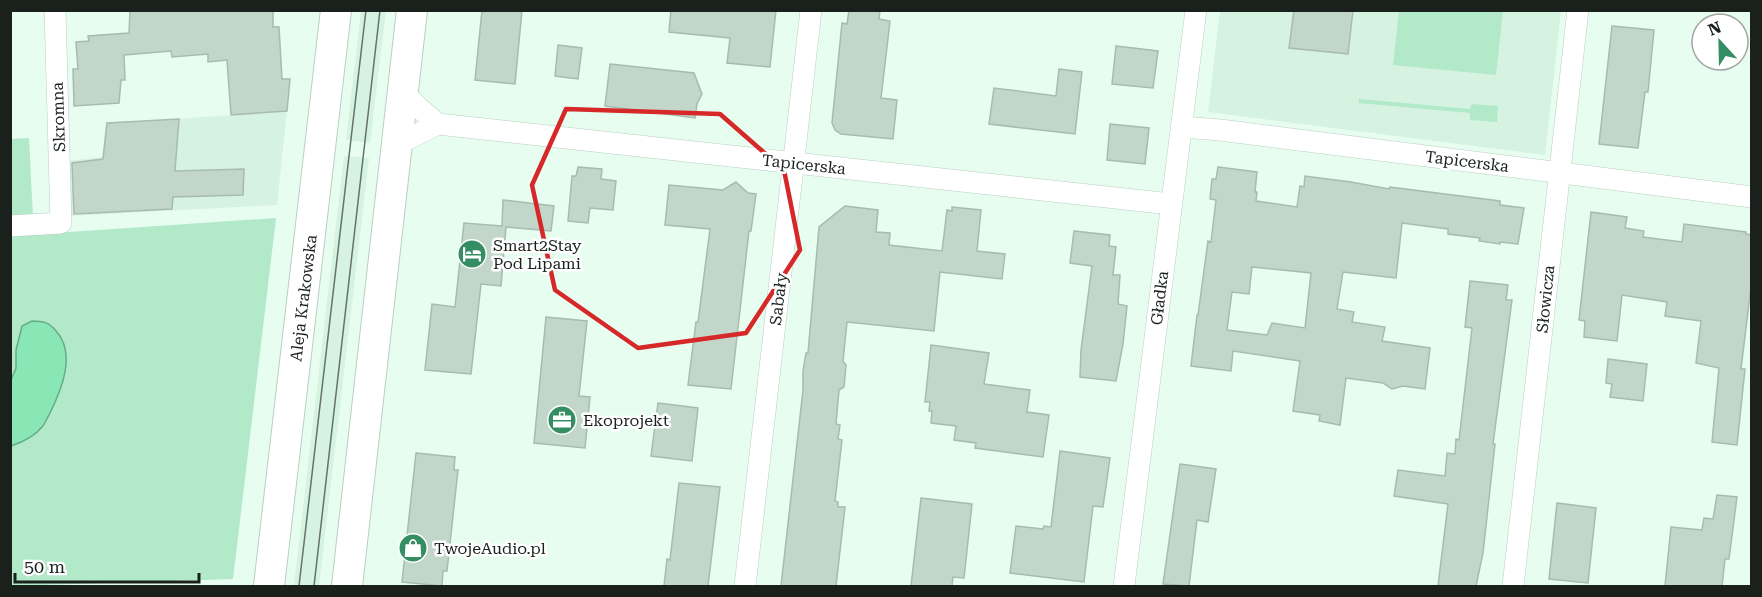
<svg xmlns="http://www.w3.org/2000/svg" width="1762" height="597" font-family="'Roboto Serif',serif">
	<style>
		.built { fill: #d6f2e1 }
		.green { fill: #b1e9c9 }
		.water { fill: #88e7b5; stroke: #67ac87; stroke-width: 1.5 }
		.building { fill: #c2d7ca; stroke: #a7bbaf; stroke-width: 1.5; fill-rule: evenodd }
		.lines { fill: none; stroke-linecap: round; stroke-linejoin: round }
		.street-casing { stroke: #bacfc2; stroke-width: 22 }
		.secondary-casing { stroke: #bacfc2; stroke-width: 32 }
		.street { stroke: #fff; stroke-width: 21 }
		.secondary { stroke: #fff; stroke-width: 30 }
		.tram { stroke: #65726a; stroke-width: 1.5 }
		.marked { fill: none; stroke: #d62828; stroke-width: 4.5; stroke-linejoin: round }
		.labels { text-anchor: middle; stroke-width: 5; stroke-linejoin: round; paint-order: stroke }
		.street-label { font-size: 16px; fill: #1a211d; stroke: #fff }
		.poi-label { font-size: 16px; fill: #1a211d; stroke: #fff; text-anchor: start }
	</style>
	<rect width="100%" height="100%" fill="#e7fdf0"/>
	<g class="built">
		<path d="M361,11h25l-16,132 -24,-3z"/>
		<path d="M1220,11h341l-16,144 -337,-43z"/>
		<path d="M287,111l-10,94 -208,11 -3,-55 36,-4 4,-33z"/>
		<path d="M344,156l25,2 -50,428h-25z"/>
	</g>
	<g class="green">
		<path d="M1399,11h104l-7,64 -103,-10z"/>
		<path d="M1359,99l111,10 2,-5 26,2 -1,16 -27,-2v-7l-111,-10z"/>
		<path d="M29,138l4,80 -22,1v-80z"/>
		<path d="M276,218l-43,361 -222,7v-350z"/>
	</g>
	<path class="water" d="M32,321c11,0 17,1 24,10 21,23 5,60 -7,84 -2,3 -4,9 -7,12 -8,10 -19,15 -31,19v-66l5,-12v-18l6,-24z"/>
	<g class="building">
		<path d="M130,10h143v17h6l3,52h8l-3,32 -56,4 -4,-55 -19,2v-8l-36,3 -1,-6 -47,4 1,25h-4l-2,23 -45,3 -1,-37h5l-2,-27 13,-1 -1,-5 41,-3z"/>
		<path d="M482,10h40l-7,74 -40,-4z"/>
		<path d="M671,10h105l-6,57 -43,-4 3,-25 -61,-6z"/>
		<path d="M849,10h31l-1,9 11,2 -9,77 16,2 -4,39 -52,-5 -6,-4 -3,-7 10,-100 5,1z"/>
		<path d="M1294,10h59l-5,44 -59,-6z"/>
		<path d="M1612,26l42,4 -6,62h-3l-7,56 -39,-4z"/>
		<path d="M558,45l24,3 -4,31 -23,-3z"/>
		<path d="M1116,46l42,5 -5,37 -41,-4z"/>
		<path d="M610,64l84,9 8,21 -5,10 -2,14 -90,-12z"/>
		<path d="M1059,69l23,3 -7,62 -86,-10 5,-36 62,8z"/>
		<path d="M179,119l-4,52 69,-2 -1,26 -70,2 -1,12 -98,5 -2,-51 31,-4 4,-36z"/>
		<path d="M1110,124l39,4 -4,36 -38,-4z"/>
		<path d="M578,167l24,2 -1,10 15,2 -3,29 -23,-2 -2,15 -20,-2 4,-45h4z"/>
		<path d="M1218,167l39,5 -2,20h2l-1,9 41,6 3,-21 4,1 1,-11 46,6 38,7 1,-2 110,14v4l24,3 -6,36 -18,-2v2l-21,-3 1,-3 -32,-4v-5l-46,-6 -6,55 -53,-6 -6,37 17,3 -2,10 33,5 -3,14 48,7 -5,41 -22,-3 -11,3 -9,-6 -37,-5 -6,47 -21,-4 1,-6 -27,-4 7,-50 -67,-10 -2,20 -40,-5 6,-51h1l10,-74 3,1 5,-42 -6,-1 2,-20h4zM1252,267l59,6 -6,55 -33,-5 -5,12 -40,-5 5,-38 17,2z"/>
		<path d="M736,182l12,11 8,1 -5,37h-2l-18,158 -43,-4 8,-63h2l12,-93 -45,-4 4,-40 54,5z"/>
		<path d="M503,200l51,6 -3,25 -45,-4 -5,59 -20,-2 -10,90 -46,-4 7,-66 23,3 9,-84 38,3z"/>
		<path d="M845,206l33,4 -2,22 14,1 -1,12 53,6 5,-41 5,1v-4l29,3 -4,41 28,3 -3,25 -62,-7 -6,59 -87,-9 -4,39 3,4 -2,22 -5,3 -3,34 4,1 -2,14 4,1 -7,61 3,1v5h7l-9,79h-55l22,-196v-19l3,-18h2l11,-126z"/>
		<path d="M1591,212l36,5 -2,11 19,3 -1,6 39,5 2,-18 62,8v2l6,1v44l-11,90h4l-8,76 -25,-3 7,-74 -23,-5 5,-42 -36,-5 2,-14 -45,-7 -5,46 -33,-4 1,-16 -6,-1z"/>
		<path d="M1074,231l36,4 -1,11 7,1 -3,28h7l-2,29 9,2 -4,38 -7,37 -36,-4 1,-27 11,-84 -22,-3z"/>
		<path d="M1470,281l38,4 -2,15h6l-19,144h2l-12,109 -7,33h-38l10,-82 -54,-8 4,-26 47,6 2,-23 8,1 1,-15 3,1 13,-112 -7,-1z"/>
		<path d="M546,317l41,4 -8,75 11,1 -5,51 -51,-5z"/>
		<path d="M931,345l58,8 -5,31 46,6 -3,22 22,3 -6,42 -68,-9 1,-5 -22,-3 2,-14 -25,-3 1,-12h-3l1,-9h-5z"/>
		<path d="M1608,359l39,5 -4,37 -33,-4 2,-13 -6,-1z"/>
		<path d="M658,403l40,5 -6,53 -41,-5z"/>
		<path d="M1060,451l50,7 -7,49 -10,-1 -9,76 -74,-9 6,-47 27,3 1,-3 7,1z"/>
		<path d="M416,453l39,4 -1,13h4l-11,101h-4l-1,15 -40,-4z"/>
		<path d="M1180,464l36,5 -8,53 -11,-2 -8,66 -26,-2z"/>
		<path d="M679,483l41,4 -12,99h-44l3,-27 3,1z"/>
		<path d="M1717,495l20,2 -8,62h-4l-3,27h-57l6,-59 31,3 2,-12 9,1z"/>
		<path d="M921,498l51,6 -8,74 -11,-1 -1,9h-41z"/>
		<path d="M1557,503l39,5 -8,75 -39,-4z"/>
	</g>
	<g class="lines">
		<g class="street-casing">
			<g id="street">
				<path d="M402,91l17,17 19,16 733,80"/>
				<path d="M1182,127l38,3 532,67"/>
				<path d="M396,145l42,-21"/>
				<path d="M10,226l51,-3 -6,-213"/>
				<path d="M745,586l66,-576"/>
				<path d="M1124,586l72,-576"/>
				<path d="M1513,586l65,-576"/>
			</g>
		</g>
		<g class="secondary-casing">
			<g id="secondary">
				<path d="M269,586l67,-576"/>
				<path d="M347,586l65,-576"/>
			</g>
		</g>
		<use href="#street" class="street"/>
		<use href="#secondary" class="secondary"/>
		<g class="tram">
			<path d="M299,586l67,-576"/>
			<path d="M314,586l66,-576"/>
		</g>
	</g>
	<path class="marked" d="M566,109l154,5 64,56 16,80 -54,83 -108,15 -83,-58 -23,-105z"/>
	<defs>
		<g id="hotel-disc" transform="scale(1.5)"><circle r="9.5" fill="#358e63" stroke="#fff"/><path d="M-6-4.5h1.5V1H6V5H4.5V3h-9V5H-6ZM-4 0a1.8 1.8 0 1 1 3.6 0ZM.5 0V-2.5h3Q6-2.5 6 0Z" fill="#fff"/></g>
		<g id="office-disc" transform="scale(1.5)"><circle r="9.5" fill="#358e63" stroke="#fff"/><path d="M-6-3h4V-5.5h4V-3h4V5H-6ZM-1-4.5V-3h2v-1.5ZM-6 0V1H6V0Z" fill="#fff"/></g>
		<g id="shop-disc" transform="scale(1.5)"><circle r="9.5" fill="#358e63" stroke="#fff"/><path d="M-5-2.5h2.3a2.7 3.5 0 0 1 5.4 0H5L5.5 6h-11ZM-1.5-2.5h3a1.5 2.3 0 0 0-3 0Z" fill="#fff"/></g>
	</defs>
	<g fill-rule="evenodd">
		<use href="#hotel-disc" x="472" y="254"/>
		<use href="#office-disc" x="562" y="420"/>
		<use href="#shop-disc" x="413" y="548"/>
	</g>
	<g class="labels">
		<g class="street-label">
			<text transform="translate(58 117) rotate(-92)" y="6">Skromna</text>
			<text transform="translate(1467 161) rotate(7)" y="6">Tapicerska</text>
			<text transform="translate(804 164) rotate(6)" y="6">Tapicerska</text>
			<text transform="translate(303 298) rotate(-83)" y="6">Aleja Krakowska</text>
			<text transform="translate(1159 298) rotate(-83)" y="6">Gładka</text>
			<text transform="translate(778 299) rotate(-83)" y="6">Sabały</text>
			<text transform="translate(1545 299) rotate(-84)" y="6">Słowicza</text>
		</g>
		<g class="poi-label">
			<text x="493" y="251">Smart2Stay<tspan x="493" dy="18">Pod Lipami</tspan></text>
			<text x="583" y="426">Ekoprojekt</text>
			<text x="434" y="554">TwojeAudio.pl</text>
		</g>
	</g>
	<rect width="1762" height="597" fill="none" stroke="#1a211d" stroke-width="24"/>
	<g transform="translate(1720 42) rotate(338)"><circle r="28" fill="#ffffff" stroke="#a3a6a5" stroke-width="1.5"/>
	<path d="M0-4.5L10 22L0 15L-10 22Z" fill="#358e63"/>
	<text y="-9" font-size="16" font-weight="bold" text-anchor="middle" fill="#1a211d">N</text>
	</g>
	<path d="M15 573v9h184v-9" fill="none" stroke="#1a211d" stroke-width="3"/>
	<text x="24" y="573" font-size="18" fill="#1a211d" stroke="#ffffff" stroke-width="4.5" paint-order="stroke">50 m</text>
</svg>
